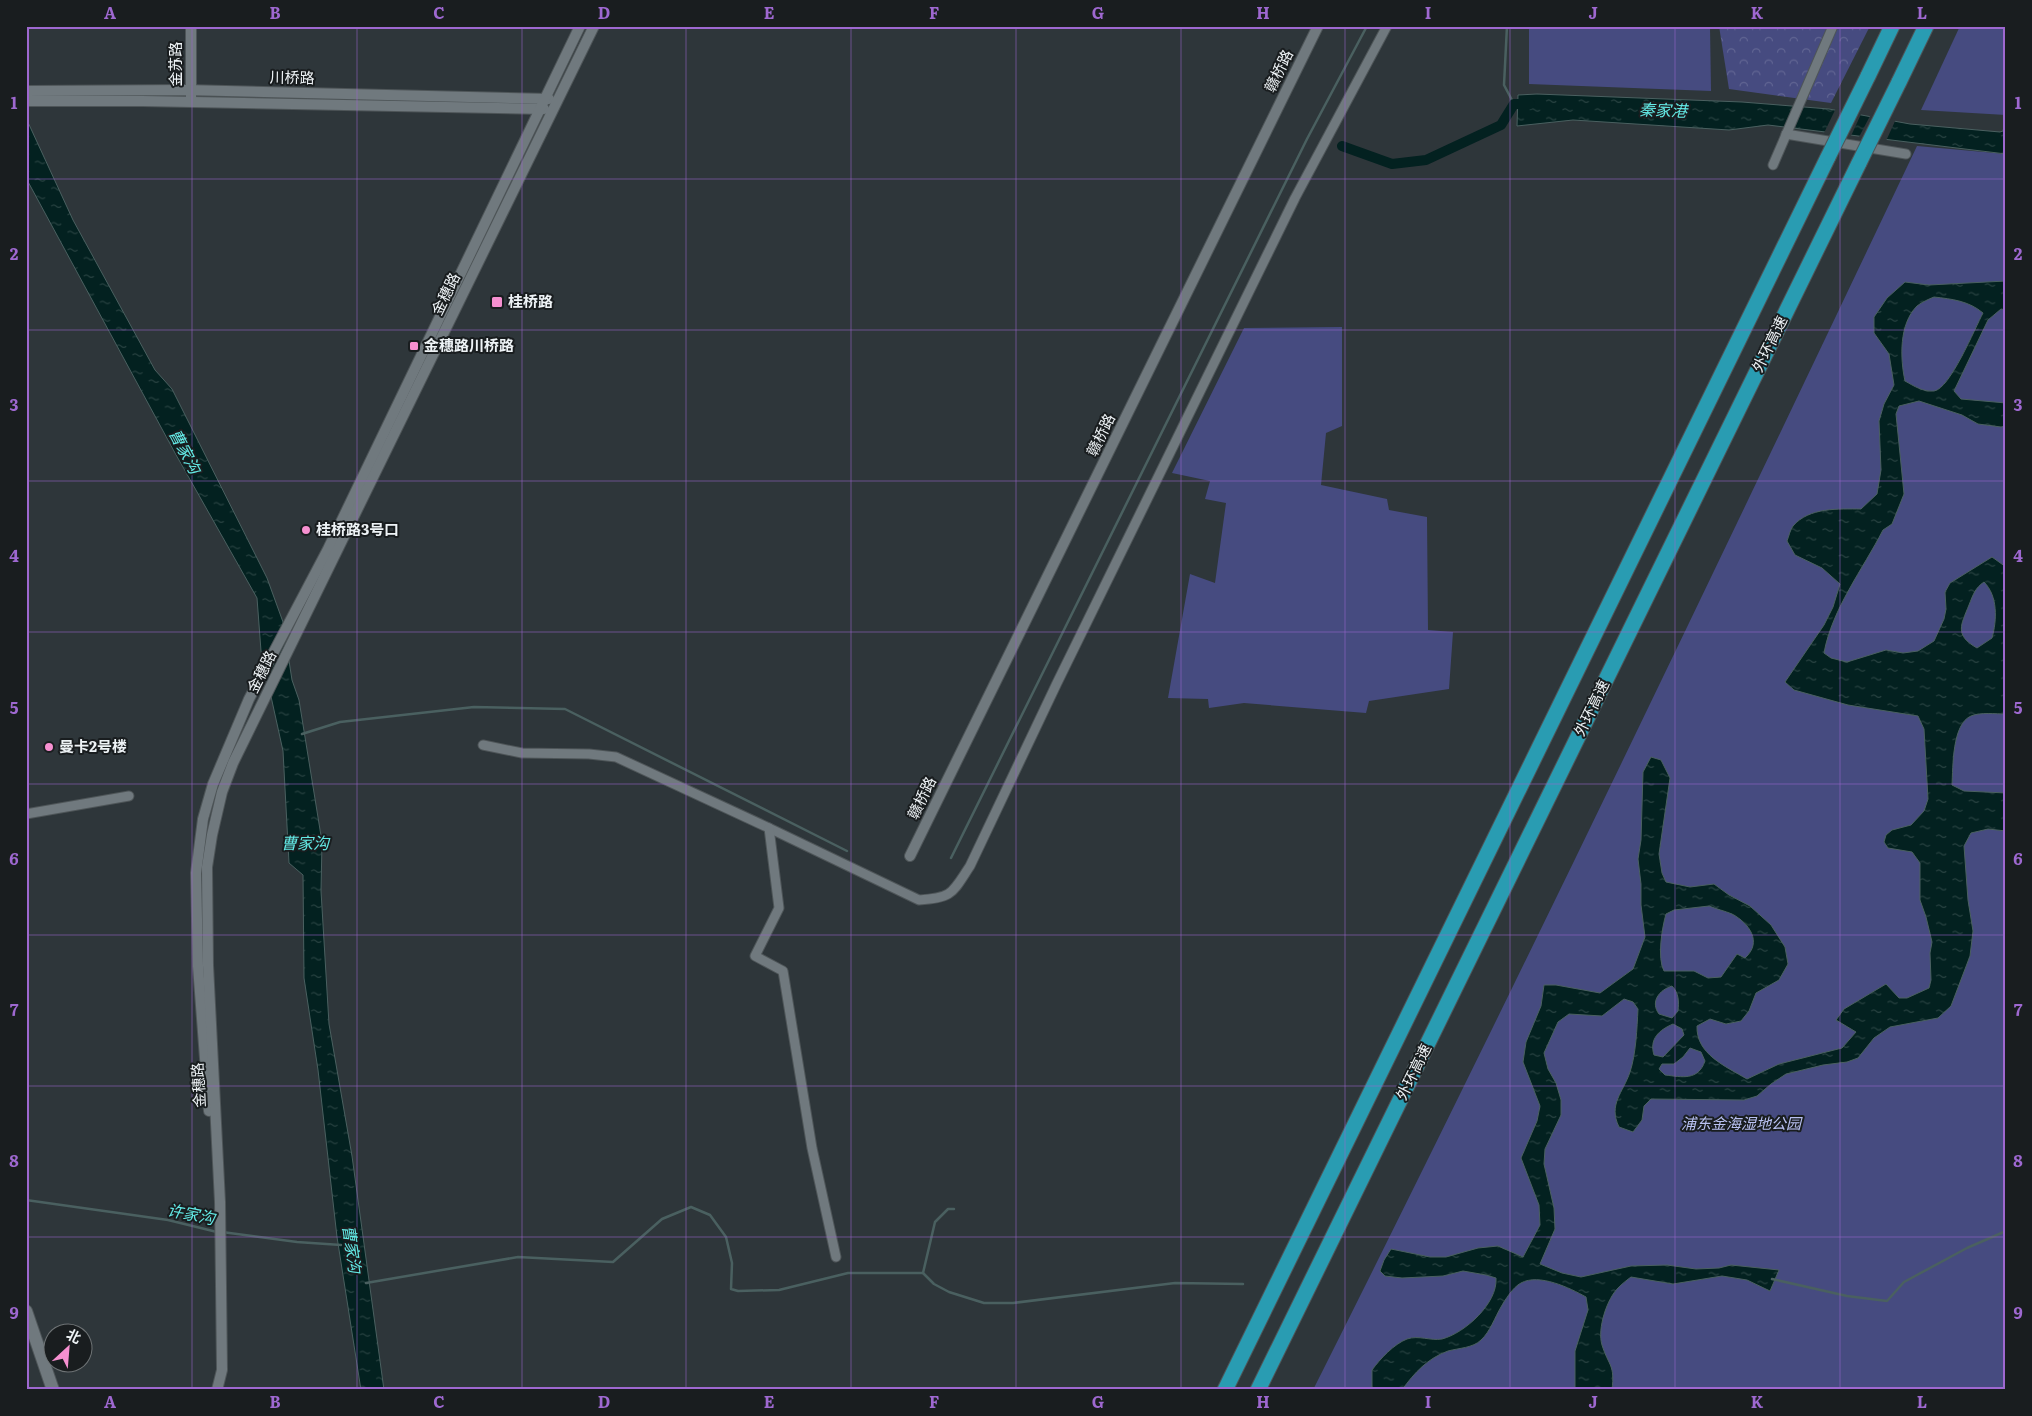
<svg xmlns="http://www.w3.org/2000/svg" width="2032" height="1416" font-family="Literata,'Noto Sans SC',serif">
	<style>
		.forest { fill: url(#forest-crowns) }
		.park { fill: #464b80 }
		.water { fill: url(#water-ripples); stroke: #4a6060; fill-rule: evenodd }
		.pier { fill: #2e363a }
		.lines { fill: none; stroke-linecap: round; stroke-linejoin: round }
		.stream { stroke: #4a6060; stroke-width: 2.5 }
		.canal { stroke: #032120; stroke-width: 10 }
		.minor-casing { stroke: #4e5558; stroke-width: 11 }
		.tertiary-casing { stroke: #4e5558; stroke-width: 12 }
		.secondary-casing { stroke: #4e5558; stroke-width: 14 }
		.motorway-casing { stroke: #4e5558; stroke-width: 17 }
		.minor { stroke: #70797e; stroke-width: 9 }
		.tertiary { stroke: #70797e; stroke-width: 10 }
		.secondary { stroke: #70797e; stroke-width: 12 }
		.motorway { stroke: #299cb2; stroke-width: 15 }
		.motorway-bridge-casing { stroke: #4e5558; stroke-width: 17; stroke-linecap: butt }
		.motorway-bridge { stroke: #299cb2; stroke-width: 15 }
		.grid { fill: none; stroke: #9e68d0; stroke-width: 1; stroke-opacity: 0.55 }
		.poi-dot { fill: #f690d0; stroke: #191d1f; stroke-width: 2 }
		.labels { text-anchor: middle; stroke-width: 4; stroke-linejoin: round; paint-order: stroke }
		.street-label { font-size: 15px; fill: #eef3f6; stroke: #191d1f }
		.poi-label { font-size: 15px; font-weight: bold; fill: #eef3f6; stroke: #191d1f; text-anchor: start }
		.park-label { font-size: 15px; font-style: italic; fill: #b9c1f2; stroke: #191d1f }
		.water-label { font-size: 16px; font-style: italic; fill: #63eae6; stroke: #191d1f }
		.neatline { fill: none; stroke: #9e68d0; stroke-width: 2 }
		.grid-label { font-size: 16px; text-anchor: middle; font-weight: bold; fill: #9e68d0 }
	</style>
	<defs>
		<pattern id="forest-crowns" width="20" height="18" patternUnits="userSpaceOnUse" patternTransform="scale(1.25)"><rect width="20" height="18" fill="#464b80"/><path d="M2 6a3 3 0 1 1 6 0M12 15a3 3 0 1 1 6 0" fill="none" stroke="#616593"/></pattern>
		<pattern id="water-ripples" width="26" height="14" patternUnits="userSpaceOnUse" patternTransform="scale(1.25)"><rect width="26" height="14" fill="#032120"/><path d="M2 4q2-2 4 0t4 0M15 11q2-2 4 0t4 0" fill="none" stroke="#284241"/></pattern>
	</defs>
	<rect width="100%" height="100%" fill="#2e363a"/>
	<path class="forest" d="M1719,26h151l-39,77 -102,-14z"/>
	<g class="park">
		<path d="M1529,26h181l1,65 -182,-7z"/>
		<path d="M1960,26h46v89l-85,-5z"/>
		<path d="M1917,146l89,8v1236h-693c207,-412 406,-828 604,-1244z"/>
		<path d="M1342,327v99l-16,7 -5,52 66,14 2,11 38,7 1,113 25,2 -4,57 -80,12 -3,12 -122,-10 -35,5 -1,-9 -40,-1 22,-124 25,9 11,-80 -21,-4 5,-18 -38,-8 72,-145z"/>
	</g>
	<g class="water">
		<path d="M1537,94l205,8 87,7 81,15 90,8 3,-1 3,-15v38l-238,-29 -39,5 -156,-10 -56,6 1,-31z"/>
		<path d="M26,118l47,102 82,150 17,19 95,189 16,44 9,58 7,20 23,142 -1,49 8,133 23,132 32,234h-23l-24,-153 -19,-167 -14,-92 -1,-103 -14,-12 -6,-112 -22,-100 -4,-53 -82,-145 -149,-275z"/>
		<path d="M2006,281v29l-5,-1 -13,11 -34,71 7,8 45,4v23l-5,1 -23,-3 -16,-9 -43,-14 -20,5 -3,8 8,80 -12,30 -9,6c-20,39 -51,79 -59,123l7,5 16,4 39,-12 17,3 15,-2 16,-10 10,-22 2,-10 -1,-17 5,-9 42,-26 14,10v147c-11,0 -25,-2 -35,2 -19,8 -18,51 -19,69l12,6 42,2v38l-18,-2 -17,4 -7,13 4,54 5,31 -3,25 -19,50 -13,12 -48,9 -16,11 -16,20 -11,4 -24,3 -37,9 -15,10 -14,12 -13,4 -93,-1 -7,7 -2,14 -9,12 -14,-5c-11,-23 4,-34 11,-55 6,-18 7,-44 8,-63l-5,-7 -9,-3 -22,17 -33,-2 -11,8 -14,31 4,16 8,14 5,17v15l-16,34 -1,15 10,44 1,21 -15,35 22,9 19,4 50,-11 36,-1 29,4 23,-1 12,-3 48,5 -9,21 -23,-11 -25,-4 -49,8 -42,-7c-4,3 -8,6 -12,10 -12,11 -22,42 -17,58 7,22 13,19 10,45h-37v-39l13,-41 -2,-13c-16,-9 -47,-24 -65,-14 -8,4 -16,17 -20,24 -6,10 -11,25 -20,33 -8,8 -22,8 -33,11 -20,7 -34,22 -46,39h-30v-20c8,-11 22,-26 35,-31 12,-4 23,2 35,0 23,-6 56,-36 54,-61l-10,-3 -23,-4 -20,5 -41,2 -17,-2 -5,-5 4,-11 7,-11 39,8h16l32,-9 20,-2 25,11 17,-32 -1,-20 -18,-47 16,-37 3,-15 -17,-44 3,-20 15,-36 3,-21h12l44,8 33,-24 12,-32 -4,-32v-21l-3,-25 3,-19 2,-68 8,-15 10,3 9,18 -11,76 3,19 4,9 24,5 24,-3 15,11 21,11 21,19 14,22 3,17 -9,16 -23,13 -7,18 -8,10 -15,3 -16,-5 -13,7c-1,28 28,40 50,53l32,-15 63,-16 14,-16 -20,-12 8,-11 42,-25 13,14h8l22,-10 2,-8 -1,-27 2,-11 -6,-25 -6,-17v-37l-8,-11 -24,-4 -4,-6 2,-7 6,-5 19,-5 13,-14 4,-12 -4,-70 -6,-13 -70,-11 -54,-15 -9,-8 39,-57 9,-18 7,-23 -18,-16 -27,-13 -8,-14c2,-5 3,-11 6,-15 16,-19 46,-17 68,-17l16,-15 4,-24 -2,-49 5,-17 10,-19 -5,-31 -15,-21v-16l13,-19 18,-16 24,3zM1934,297c18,2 35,4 49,16 -8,15 -33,76 -49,78 -11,1 -20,-5 -29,-10 -5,-23 -6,-57 12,-75 5,-4 12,-7 17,-9zM1984,582c14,14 13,38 8,56l-15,10c-23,-13 -16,-23 -8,-43 4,-10 6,-17 15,-23zM1709,906c7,3 16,5 23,8 17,9 31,28 13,44l-8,-4 -16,23 -13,1 -14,-7h-30c-7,-13 -2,-43 2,-57l8,-4zM1672,986c7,7 7,16 6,25l-6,7 -13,-4c-9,-12 0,-24 13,-28zM1673,1024l9,5 2,6 -21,22 -9,-2c-5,-16 5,-25 19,-31zM1690,1048l11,4 4,9c-7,20 -23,16 -40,14l-6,-6 3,-5h12l9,-7z"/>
	</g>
	<g class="pier">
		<path d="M1836,108l26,4 -11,24 -27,-3z"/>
		<path d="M1871,114l25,5 -10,22 -27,-4z"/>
	</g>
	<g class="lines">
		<g class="stream">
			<path d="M1507,26l-3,59 10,19"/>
			<path d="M302,734l38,-12 134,-15 91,2 282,142"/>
			<path d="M951,858l356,-719 60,-113"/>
			<path d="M26,1200l142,20 49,12"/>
			<path d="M222,1232l75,10 44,3"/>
			<path d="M923,1273l11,11 15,8 35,11h29l162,-20 68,1"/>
			<path d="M1772,1279l75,17 40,5 17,-19 63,-34 39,-17"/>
			<path d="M366,1283l152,-26 95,5 49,-43 29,-12 19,8 16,22 6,26 -1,26 7,2 41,-1 69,-17h75l12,-51 13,-13h6"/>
		</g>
		<path class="canal" d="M1342,146l50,18 34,-4 75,-35 13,-21h16"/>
		<g class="minor-casing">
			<g id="minor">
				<path d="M1786,134l120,20"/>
				<path d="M1773,165l60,-139"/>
				<path d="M483,745l39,8 67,1 27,3 153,71 150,72c34,-2 33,-7 51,-34l87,-183 238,-485 92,-172"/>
				<path d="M26,814l103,-18"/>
				<path d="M769,828l10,80 -24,48 28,15 29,177 24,109"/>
			</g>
		</g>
		<g class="tertiary-casing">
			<g id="tertiary">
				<path d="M191,26v72"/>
				<path d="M26,91l160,-1 363,9"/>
				<path d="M26,101h116l402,8"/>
				<path d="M910,856l408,-830"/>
				<path d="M209,1111l-11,-145 -2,-93 7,-54 10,-35 36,-85 79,-150 252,-523"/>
				<path d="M217,1390l5,-20 -2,-168 -12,-237 -1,-98 5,-32 10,-43 11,-29 361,-737"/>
			</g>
		</g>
		<g class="secondary-casing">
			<path id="secondary" d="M26,1311l27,79"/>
		</g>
		<g class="motorway-casing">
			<g id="motorway">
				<path d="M1868,76l24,-50"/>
				<path d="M1899,82l27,-56"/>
				<path d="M1225,1390l603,-1233"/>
				<path d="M1258,1390l601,-1227"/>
			</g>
		</g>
		<use href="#minor" class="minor"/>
		<use href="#tertiary" class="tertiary"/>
		<use href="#secondary" class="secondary"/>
		<use href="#motorway" class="motorway"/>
		<g class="motorway-bridge-casing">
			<g id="motorway-bridge">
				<path d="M1828,157l40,-81"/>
				<path d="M1859,163l40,-81"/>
			</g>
		</g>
		<use href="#motorway-bridge" class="motorway-bridge"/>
	</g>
	<path class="grid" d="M192,26v1364M357,26v1364M522,26v1364M686,26v1364M851,26v1364M1016,26v1364M1181,26v1364M1345,26v1364M1510,26v1364M1675,26v1364M1840,26v1364M26,179h1980M26,330h1980M26,481h1980M26,632h1980M26,784h1980M26,935h1980M26,1086h1980M26,1237h1980"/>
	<g class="poi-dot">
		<rect x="491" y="296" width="12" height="12" rx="2.5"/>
		<rect x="409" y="341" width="10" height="10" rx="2.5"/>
		<circle cx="306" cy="530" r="5"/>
		<circle cx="49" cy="747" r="5"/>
	</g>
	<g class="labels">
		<g class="street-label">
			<text transform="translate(176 64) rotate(-90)" y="5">金苏路</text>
			<text transform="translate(1279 71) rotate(-64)" y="5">赣桥路</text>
			<text transform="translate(292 78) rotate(1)" y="5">川桥路</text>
			<text transform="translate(446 294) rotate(-64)" y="5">金穗路</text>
			<text transform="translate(1770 344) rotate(-64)" y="5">外环高速</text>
			<text transform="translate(1101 435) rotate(-64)" y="5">赣桥路</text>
			<text transform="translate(262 672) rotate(-63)" y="5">金穗路</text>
			<text transform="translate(1592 708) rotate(-64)" y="5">外环高速</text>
			<text transform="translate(922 798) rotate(-64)" y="5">赣桥路</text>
			<text transform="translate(1414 1072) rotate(-64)" y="5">外环高速</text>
			<text transform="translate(199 1085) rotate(-93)" y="5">金穗路</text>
		</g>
		<g class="poi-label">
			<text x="508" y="307">桂桥路</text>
			<text x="424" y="351">金穗路川桥路</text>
			<text x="316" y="535">桂桥路3号口</text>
			<text x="59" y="752">曼卡2号楼</text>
		</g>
		<g class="park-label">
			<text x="1741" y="1129">浦东金海湿地公园</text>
		</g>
		<g class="water-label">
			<text transform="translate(1663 110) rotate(2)" y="6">秦家港</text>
			<text transform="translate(185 451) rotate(62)" y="6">曹家沟</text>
			<text x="305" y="849">曹家沟</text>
			<text transform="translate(191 1214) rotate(11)" y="6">许家沟</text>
			<text transform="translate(352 1249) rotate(82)" y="6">曹家沟</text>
		</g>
	</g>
	<rect width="2032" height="1416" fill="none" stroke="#191d1f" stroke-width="55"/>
	<g transform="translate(68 1348) rotate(26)"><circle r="24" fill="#191d1f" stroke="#6e7375"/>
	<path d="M0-4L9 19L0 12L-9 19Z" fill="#f690d0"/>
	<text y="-8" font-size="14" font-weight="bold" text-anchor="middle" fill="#eef3f6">北</text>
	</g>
	<rect x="28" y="28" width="1976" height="1360" class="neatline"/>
	<g class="grid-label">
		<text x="110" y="19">A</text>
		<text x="275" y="19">B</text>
		<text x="439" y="19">C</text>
		<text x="604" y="19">D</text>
		<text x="769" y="19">E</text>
		<text x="934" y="19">F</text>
		<text x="1098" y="19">G</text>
		<text x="1263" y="19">H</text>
		<text x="1428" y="19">I</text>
		<text x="1593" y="19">J</text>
		<text x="1757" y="19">K</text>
		<text x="1922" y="19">L</text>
		<text x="14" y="109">1</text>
		<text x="2018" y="109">1</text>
		<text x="14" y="260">2</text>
		<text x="2018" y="260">2</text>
		<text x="14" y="411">3</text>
		<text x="2018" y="411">3</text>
		<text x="14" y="562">4</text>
		<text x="2018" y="562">4</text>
		<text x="14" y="714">5</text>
		<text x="2018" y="714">5</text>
		<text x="14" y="865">6</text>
		<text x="2018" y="865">6</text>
		<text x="14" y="1016">7</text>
		<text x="2018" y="1016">7</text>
		<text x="14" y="1167">8</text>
		<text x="2018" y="1167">8</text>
		<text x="14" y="1319">9</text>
		<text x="2018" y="1319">9</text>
		<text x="110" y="1408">A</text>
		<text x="275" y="1408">B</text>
		<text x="439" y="1408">C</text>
		<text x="604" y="1408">D</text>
		<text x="769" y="1408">E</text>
		<text x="934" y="1408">F</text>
		<text x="1098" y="1408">G</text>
		<text x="1263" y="1408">H</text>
		<text x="1428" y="1408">I</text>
		<text x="1593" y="1408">J</text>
		<text x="1757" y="1408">K</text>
		<text x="1922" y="1408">L</text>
	</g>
</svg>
